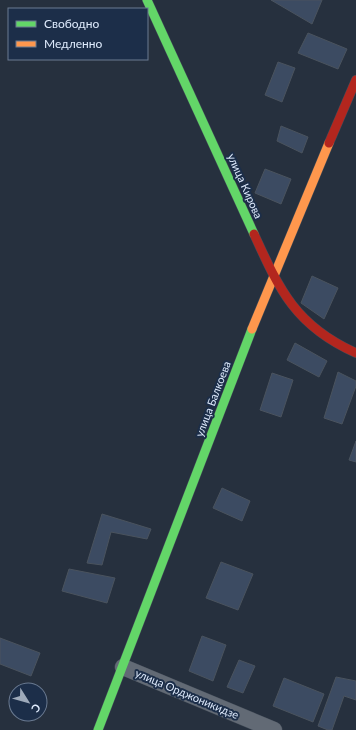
<svg xmlns="http://www.w3.org/2000/svg" width="356" height="730" font-family="Lato,sans-serif">
	<style>
		.building { fill: #3c4b62; stroke: #4a535e }
		.lines { fill: none; stroke-linecap: round; stroke-linejoin: round }
		.street-casing { stroke: #424b57; stroke-width: 17 }
		.fast-casing { stroke: #424b57; stroke-width: 10 }
		.slow-casing { stroke: #424b57; stroke-width: 10 }
		.jam-casing { stroke: #424b57; stroke-width: 10 }
		.street { stroke: #626a75; stroke-width: 16 }
		.fast { stroke: #63d668; stroke-width: 9 }
		.slow { stroke: #ff974d; stroke-width: 9 }
		.jam { stroke: #b3261e; stroke-width: 9 }
		.labels { text-anchor: middle; stroke-width: 4; stroke-linejoin: round; paint-order: stroke }
		.street-label { font-size: 11px; fill: #dfebfd; stroke: #1c2e49 }
	</style>
	<rect width="100%" height="100%" fill="#26303e"/>
	<g class="building">
		<path d="M271,0h51l-10,24z"/>
		<path d="M308,33l39,16 -9,20 -40,-16z"/>
		<path d="M278,62l17,6 -13,34 -17,-7z"/>
		<path d="M281,126l27,11 -6,16 -25,-12z"/>
		<path d="M265,169l26,10 -10,25 -26,-11z"/>
		<path d="M312,276l26,12 -14,31 -23,-16z"/>
		<path d="M295,343l32,18 -8,16 -32,-17z"/>
		<path d="M338,372l18,9v5l-14,38 -18,-6z"/>
		<path d="M272,373l21,7 -12,37 -21,-7z"/>
		<path d="M356,441v21l-7,-2z"/>
		<path d="M222,488l28,13 -8,20 -29,-13z"/>
		<path d="M102,514l49,15 -4,10 -36,-7 -9,33 -15,-2z"/>
		<path d="M221,562l32,12 -15,36 -32,-12z"/>
		<path d="M69,569l46,9 -8,25 -45,-12z"/>
		<path d="M202,636l24,9 -13,36 -24,-10z"/>
		<path d="M0,638l40,15 -9,23 -31,-12z"/>
		<path d="M239,660l16,6 -12,27 -16,-6z"/>
		<path d="M336,677l20,4v19l-12,-4 -12,34h-4l-10,-4z"/>
		<path d="M284,678l40,16 -11,28 -40,-16z"/>
	</g>
	<g class="lines">
		<g class="street-casing">
			<path id="street" d="M123,667l151,63"/>
		</g>
		<g class="fast-casing">
			<g id="fast">
				<path d="M147,0l107,234"/>
				<path d="M98,730l154,-401"/>
			</g>
		</g>
		<g class="slow-casing">
			<path id="slow" d="M252,329l77,-186"/>
		</g>
		<g class="jam-casing">
			<g id="jam">
				<path d="M329,143l27,-63"/>
				<path d="M254,234c26,57 42,92 102,119"/>
			</g>
		</g>
		<use href="#street" class="street"/>
		<use href="#fast" class="fast"/>
		<use href="#slow" class="slow"/>
		<use href="#jam" class="jam"/>
	</g>
	<g class="labels">
		<g class="street-label">
			<text transform="translate(245 186) rotate(66)" y="4">улица Кирова</text>
			<text transform="translate(213 399) rotate(-69)" y="4">улица Балкоева</text>
			<text transform="translate(187 694) rotate(23)" y="4">улица Орджоникидзе</text>
		</g>
	</g>
	<rect x="8" y="8" width="140" height="52" fill="#1c2e49" stroke="#6a7a91"/>
	<rect x="16" y="21" width="20" height="6" fill="#63d668" stroke="#6a7a91"/>
	<text x="44" y="28" font-size="12" fill="#dfebfd">Свободно</text>
	<rect x="16" y="41" width="20" height="6" fill="#ff974d" stroke="#6a7a91"/>
	<text x="44" y="48" font-size="12" fill="#dfebfd">Медленно</text>
	<g transform="translate(28 702) rotate(127)"><circle r="19" fill="#1c2e49" stroke="#6a7a91"/>
	<path d="M0-3L7 15L0 10L-7 15Z" fill="#9eaaba"/>
	<text y="-6" font-size="11" font-weight="bold" text-anchor="middle" fill="#dfebfd">С</text>
	</g>
</svg>
